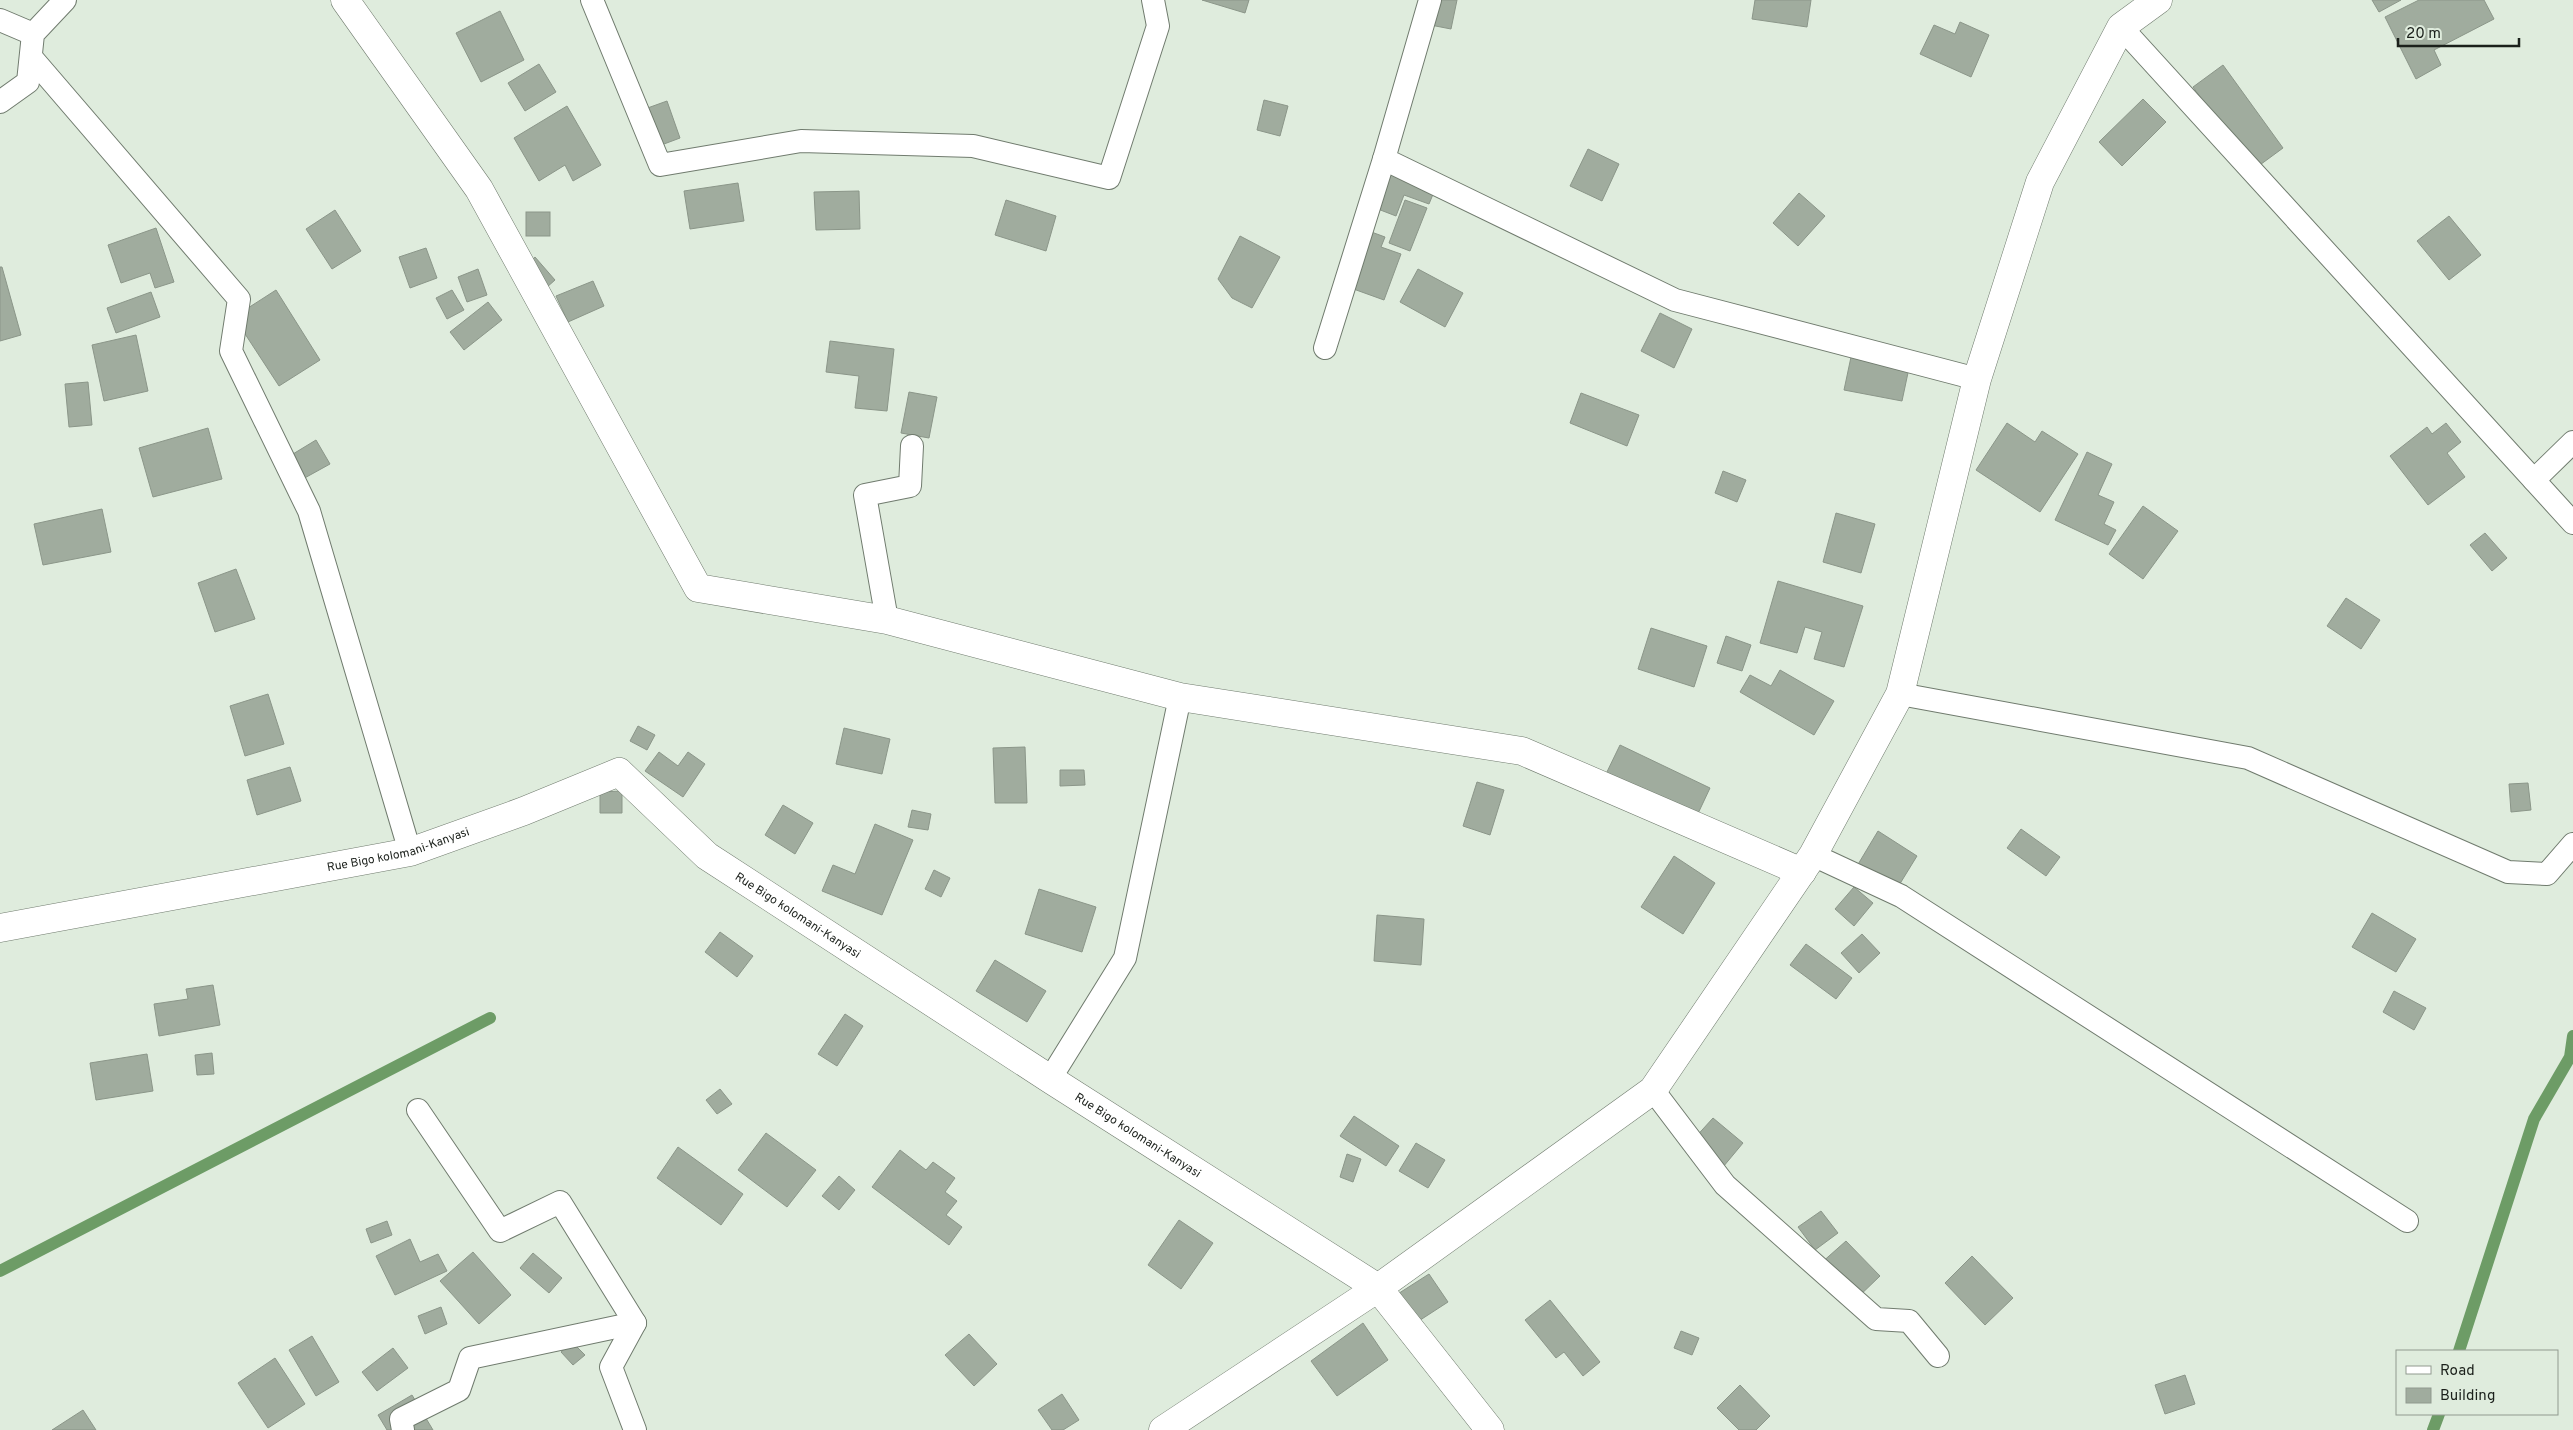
<svg xmlns="http://www.w3.org/2000/svg" width="2573" height="1430" font-family="Overpass,sans-serif">
	<style>
		.lines { fill: none; stroke-linecap: round; stroke-linejoin: round }
		.stream { stroke: #6d9c66; stroke-width: 12 }
		.building { fill: #a0ac9e; stroke: #8b9689 }
		.lane-casing { stroke: #707b6e; stroke-width: 24 }
		.street-casing { stroke: #707b6e; stroke-width: 29 }
		.lane { stroke: #fff; stroke-width: 22 }
		.street { stroke: #fff; stroke-width: 28 }
		.labels { text-anchor: middle; stroke-width: 4.5; stroke-linejoin: round; paint-order: stroke }
		.street-label { font-size: 12px; fill: #1b201b; stroke: #dfecdd }
	</style>
	<rect width="100%" height="100%" fill="#dfecdd"/>
	<g class="lines">
		<g class="stream">
			<path d="M0,1271l490,-253"/>
			<path d="M2459,1351l75,-232 36,-62 3,-21"/>
			<path d="M2433,1430l6,-16"/>
		</g>
	</g>
	<g class="building">
		<path d="M1202,0h47l-4,13z"/>
		<path d="M1419,0h38l-6,29 -36,-7z"/>
		<path d="M1755,0h56l-4,27 -55,-8z"/>
		<path d="M2372,0h29l-22,12z"/>
		<path d="M2419,0h65l10,19 -60,31 7,15 -25,14 -31,-62z"/>
		<path d="M500,11l24,49 -43,22 -25,-49z"/>
		<path d="M1960,22l29,13 -18,42 -51,-23 14,-29 21,9z"/>
		<path d="M539,64l17,28 -31,19 -17,-28z"/>
		<path d="M2223,65l60,83 -30,22 -60,-83z"/>
		<path d="M2143,99l23,23 -44,44 -23,-24z"/>
		<path d="M1264,100l24,6 -8,30 -23,-6z"/>
		<path d="M667,101l13,37 -24,9 -14,-37z"/>
		<path d="M567,106l34,59 -28,16 -8,-16 -26,16 -25,-43z"/>
		<path d="M1588,149l31,15 -17,37 -32,-15z"/>
		<path d="M1384,167l52,20 -7,17 -25,-9 -8,21 -26,-10z"/>
		<path d="M738,183l6,38 -54,8 -6,-38z"/>
		<path d="M859,191l1,38 -44,1 -2,-38z"/>
		<path d="M1799,193l26,23 -27,30 -25,-23z"/>
		<path d="M1006,200l50,16 -10,35 -51,-16z"/>
		<path d="M1405,200l22,8 -17,43 -21,-8z"/>
		<path d="M335,210l26,41 -29,18 -26,-40z"/>
		<rect x="526" y="212" width="24" height="24"/>
		<path d="M2449,216l32,39 -32,25 -32,-39z"/>
		<path d="M1355,226l30,11 -4,10 20,7 -17,46 -50,-18z"/>
		<path d="M156,228l18,54 -19,6 -5,-15 -29,10 -13,-38z"/>
		<path d="M1240,236l40,21 -28,51 -20,-10 -14,-19z"/>
		<path d="M426,248l11,30 -27,10 -11,-31z"/>
		<path d="M535,257l20,23 -17,15 -20,-22z"/>
		<path d="M0,267h2l19,68 -21,6z"/>
		<path d="M478,269l9,26 -20,7 -9,-25z"/>
		<path d="M1418,269l45,24 -18,34 -45,-25z"/>
		<path d="M593,281l11,25 -36,16 -12,-26z"/>
		<path d="M276,290l44,70 -41,26 -45,-69z"/>
		<path d="M452,290l12,20 -17,9 -11,-21z"/>
		<path d="M151,292l9,25 -44,16 -9,-25z"/>
		<path d="M488,302l14,18 -38,30 -14,-18z"/>
		<path d="M1660,313l32,16 -18,39 -33,-17z"/>
		<path d="M136,335l12,56 -44,10 -12,-56z"/>
		<path d="M830,341l64,8 -7,62 -32,-3 4,-32 -33,-4z"/>
		<path d="M1851,357l58,11 -7,33 -58,-11z"/>
		<path d="M88,382l4,43 -23,2 -4,-43z"/>
		<path d="M909,392l28,5 -8,41 -28,-5z"/>
		<path d="M1581,393l58,22 -12,31 -57,-23z"/>
		<path d="M2007,423l28,19 7,-11 36,23 -38,58 -64,-42z"/>
		<path d="M2446,423l15,19 -14,11 18,24 -37,28 -38,-49 37,-29 5,7z"/>
		<path d="M208,428l14,51 -69,18 -14,-49z"/>
		<path d="M316,440l14,24 -29,16 -13,-23z"/>
		<path d="M2087,452l25,12 -14,31 16,7 -10,22 12,6 -8,15 -53,-25z"/>
		<path d="M1723,471l23,9 -9,22 -22,-9z"/>
		<path d="M2143,506l35,25 -35,48 -34,-25z"/>
		<path d="M102,509l9,43 -68,13 -9,-41z"/>
		<path d="M1836,513l39,11 -14,49 -38,-11z"/>
		<path d="M2485,533l22,25 -15,13 -22,-26z"/>
		<path d="M236,569l19,50 -40,13 -17,-49z"/>
		<path d="M1778,581l85,25 -19,61 -30,-8 8,-27 -17,-5 -8,26 -37,-10z"/>
		<path d="M2346,598l34,22 -19,29 -34,-23z"/>
		<path d="M1651,628l56,18 -13,41 -56,-18z"/>
		<path d="M1726,636l25,9 -9,26 -25,-8z"/>
		<path d="M1780,670l54,31 -20,34 -74,-43 10,-17 21,11z"/>
		<path d="M268,694l16,50 -39,12 -15,-50z"/>
		<path d="M638,726l17,9 -8,15 -17,-9z"/>
		<path d="M844,728l46,11 -8,35 -46,-10z"/>
		<path d="M1620,745l90,43 -16,34 -90,-44z"/>
		<path d="M1025,747l2,56h-32l-2,-55z"/>
		<path d="M659,752l19,14 10,-14 17,12 -22,33 -38,-26z"/>
		<path d="M290,767l11,34 -44,14 -10,-35z"/>
		<path d="M1060,770h24l1,15 -25,1z"/>
		<path d="M1477,782l27,8 -14,45 -27,-9z"/>
		<path d="M2528,783l3,27 -20,2 -2,-28z"/>
		<path d="M622,791v22h-22v-21z"/>
		<path d="M783,805l30,18 -18,31 -30,-19z"/>
		<path d="M912,810l19,4 -3,16 -20,-3z"/>
		<path d="M875,824l38,16 -31,75 -60,-24 11,-26 22,9z"/>
		<path d="M2021,829l39,28 -14,19 -39,-28z"/>
		<path d="M1878,831l39,25 -24,39 -39,-24z"/>
		<path d="M1674,856l41,27 -32,51 -42,-27z"/>
		<path d="M934,870l16,8 -9,19 -16,-8z"/>
		<path d="M1854,887l19,16 -19,23 -19,-17z"/>
		<path d="M1039,889l57,18 -14,45 -57,-18z"/>
		<path d="M2372,913l44,26 -20,33 -44,-25z"/>
		<path d="M1377,915l47,4 -3,46 -47,-4z"/>
		<path d="M720,932l33,24 -16,21 -32,-25z"/>
		<path d="M1862,934l18,19 -21,20 -18,-20z"/>
		<path d="M1806,944l46,34 -16,21 -46,-34z"/>
		<path d="M995,960l51,31 -19,31 -51,-31z"/>
		<path d="M213,985l7,40 -61,11 -5,-32 34,-5 -2,-10z"/>
		<path d="M2394,991l32,17 -12,22 -31,-18z"/>
		<path d="M845,1014l18,12 -26,40 -19,-12z"/>
		<path d="M212,1053l2,21 -17,1 -2,-20z"/>
		<path d="M147,1054l6,37 -57,9 -6,-37z"/>
		<path d="M720,1089l12,15 -15,10 -11,-14z"/>
		<path d="M1354,1116l45,30 -13,20 -46,-30z"/>
		<path d="M1713,1118l30,25 -20,24 -31,-26z"/>
		<path d="M766,1133l50,37 -29,37 -49,-37z"/>
		<path d="M1416,1143l29,17 -17,28 -29,-17z"/>
		<path d="M678,1147l65,47 -22,31 -64,-47z"/>
		<path d="M900,1150l26,20 7,-8 22,16 -10,14 12,9 -11,14 16,12 -13,18 -77,-58z"/>
		<path d="M1347,1154l14,5 -8,23 -13,-5z"/>
		<path d="M839,1176l16,14 -16,20 -17,-14z"/>
		<path d="M1821,1211l17,22 -23,17 -17,-23z"/>
		<path d="M1179,1220l34,23 -32,46 -33,-24z"/>
		<path d="M387,1221l5,14 -21,8 -5,-14z"/>
		<path d="M410,1239l10,23 18,-8 9,17 -52,24 -19,-39z"/>
		<path d="M1846,1241l34,35 -26,25 -34,-37z"/>
		<path d="M473,1252l38,43 -32,29 -39,-43z"/>
		<path d="M533,1253l29,25 -13,15 -29,-25z"/>
		<path d="M1972,1256l41,42 -28,27 -40,-42z"/>
		<path d="M1429,1274l19,28 -37,24 -18,-29z"/>
		<path d="M1550,1300l50,62 -17,14 -19,-24 -8,6 -31,-38z"/>
		<path d="M441,1307l6,17 -22,10 -7,-18z"/>
		<path d="M1363,1323l25,37 -51,36 -26,-35z"/>
		<path d="M1681,1331l18,7 -7,17 -18,-7z"/>
		<path d="M969,1334l28,30 -23,22 -29,-31z"/>
		<path d="M312,1336l27,46 -23,14 -27,-46z"/>
		<path d="M572,1342l13,13 -12,10 -12,-13z"/>
		<path d="M393,1348l15,20 -31,23 -15,-19z"/>
		<path d="M275,1358l30,46 -37,24 -30,-45z"/>
		<path d="M2185,1375l10,29 -30,10 -10,-29z"/>
		<path d="M1740,1385l30,31 -14,14h-17l-22,-22z"/>
		<path d="M1062,1394l17,26 -16,10h-11l-14,-20z"/>
		<path d="M412,1395l21,35h-46l-9,-15z"/>
		<path d="M83,1410l13,20h-44z"/>
	</g>
	<g class="lines">
		<g class="lane-casing">
			<g id="lane">
				<path d="M592,0l68,165 141,-24 172,5 136,32 49,-152 -5,-26"/>
				<path d="M1430,0l-46,159 291,141 302,79"/>
				<path d="M0,20l33,14"/>
				<path d="M2121,27l452,496"/>
				<path d="M31,57l208,242 -8,52 78,160 101,341"/>
				<path d="M0,102l28,-20 5,-48 32,-34"/>
				<path d="M1325,348l59,-189"/>
				<path d="M2534,480l39,-38"/>
				<path d="M887,620l-22,-125 45,-9 2,-40"/>
				<path d="M1900,694l348,64 260,114 39,2 26,-30"/>
				<path d="M1813,855l88,41 506,325"/>
				<path d="M1050,1079l75,-121 55,-261"/>
				<path d="M1653,1090l72,95 151,134 33,2 29,35"/>
				<path d="M418,1110l82,121 60,-29 75,121 -24,44 24,63"/>
				<path d="M403,1430l-2,-11 58,-29 11,-32 165,-35"/>
			</g>
		</g>
		<g class="street-casing">
			<g id="street">
				<path d="M345,0l134,189 219,399 189,32 293,77 342,54 280,121"/>
				<path id="s1" d="M0,928l410,-76 114,-41 95,-39 88,84 343,223 328,209 112,142"/>
				<path d="M1163,1430l215,-142 275,-198 160,-235 87,-161 77,-315 63,-197 81,-155 37,-27"/>
			</g>
		</g>
		<use href="#lane" class="lane"/>
		<use href="#street" class="street"/>
	</g>
	<g class="labels">
		<g class="street-label">
			<text dy="4" stroke="none"><textPath href="#s1" startOffset="406">Rue Bigo kolomani-Kanyasi</textPath></text>
			<text dy="4" stroke="none"><textPath href="#s1" startOffset="871">Rue Bigo kolomani-Kanyasi</textPath></text>
			<text dy="4" stroke="none"><textPath href="#s1" startOffset="1276">Rue Bigo kolomani-Kanyasi</textPath></text>
		</g>
	</g>
	<rect x="2396" y="1350" width="162" height="65" fill="#dfecdd" stroke="#919a8f"/>
	<rect x="2406" y="1366" width="25" height="8" fill="#ffffff" stroke="#919a8f"/>
	<text x="2440" y="1375" font-size="15" fill="#1b201b">Road</text>
	<rect x="2406" y="1388" width="25" height="15" fill="#a0ac9e" stroke="#919a8f"/>
	<text x="2440" y="1400" font-size="15" fill="#1b201b">Building</text>
	<path d="M2398 38v8h121v-8" fill="none" stroke="#1b201b" stroke-width="2.5"/>
	<text x="2406" y="38" font-size="15" fill="#1b201b" stroke="#dfecdd" stroke-width="4" paint-order="stroke">20 m</text>
</svg>
